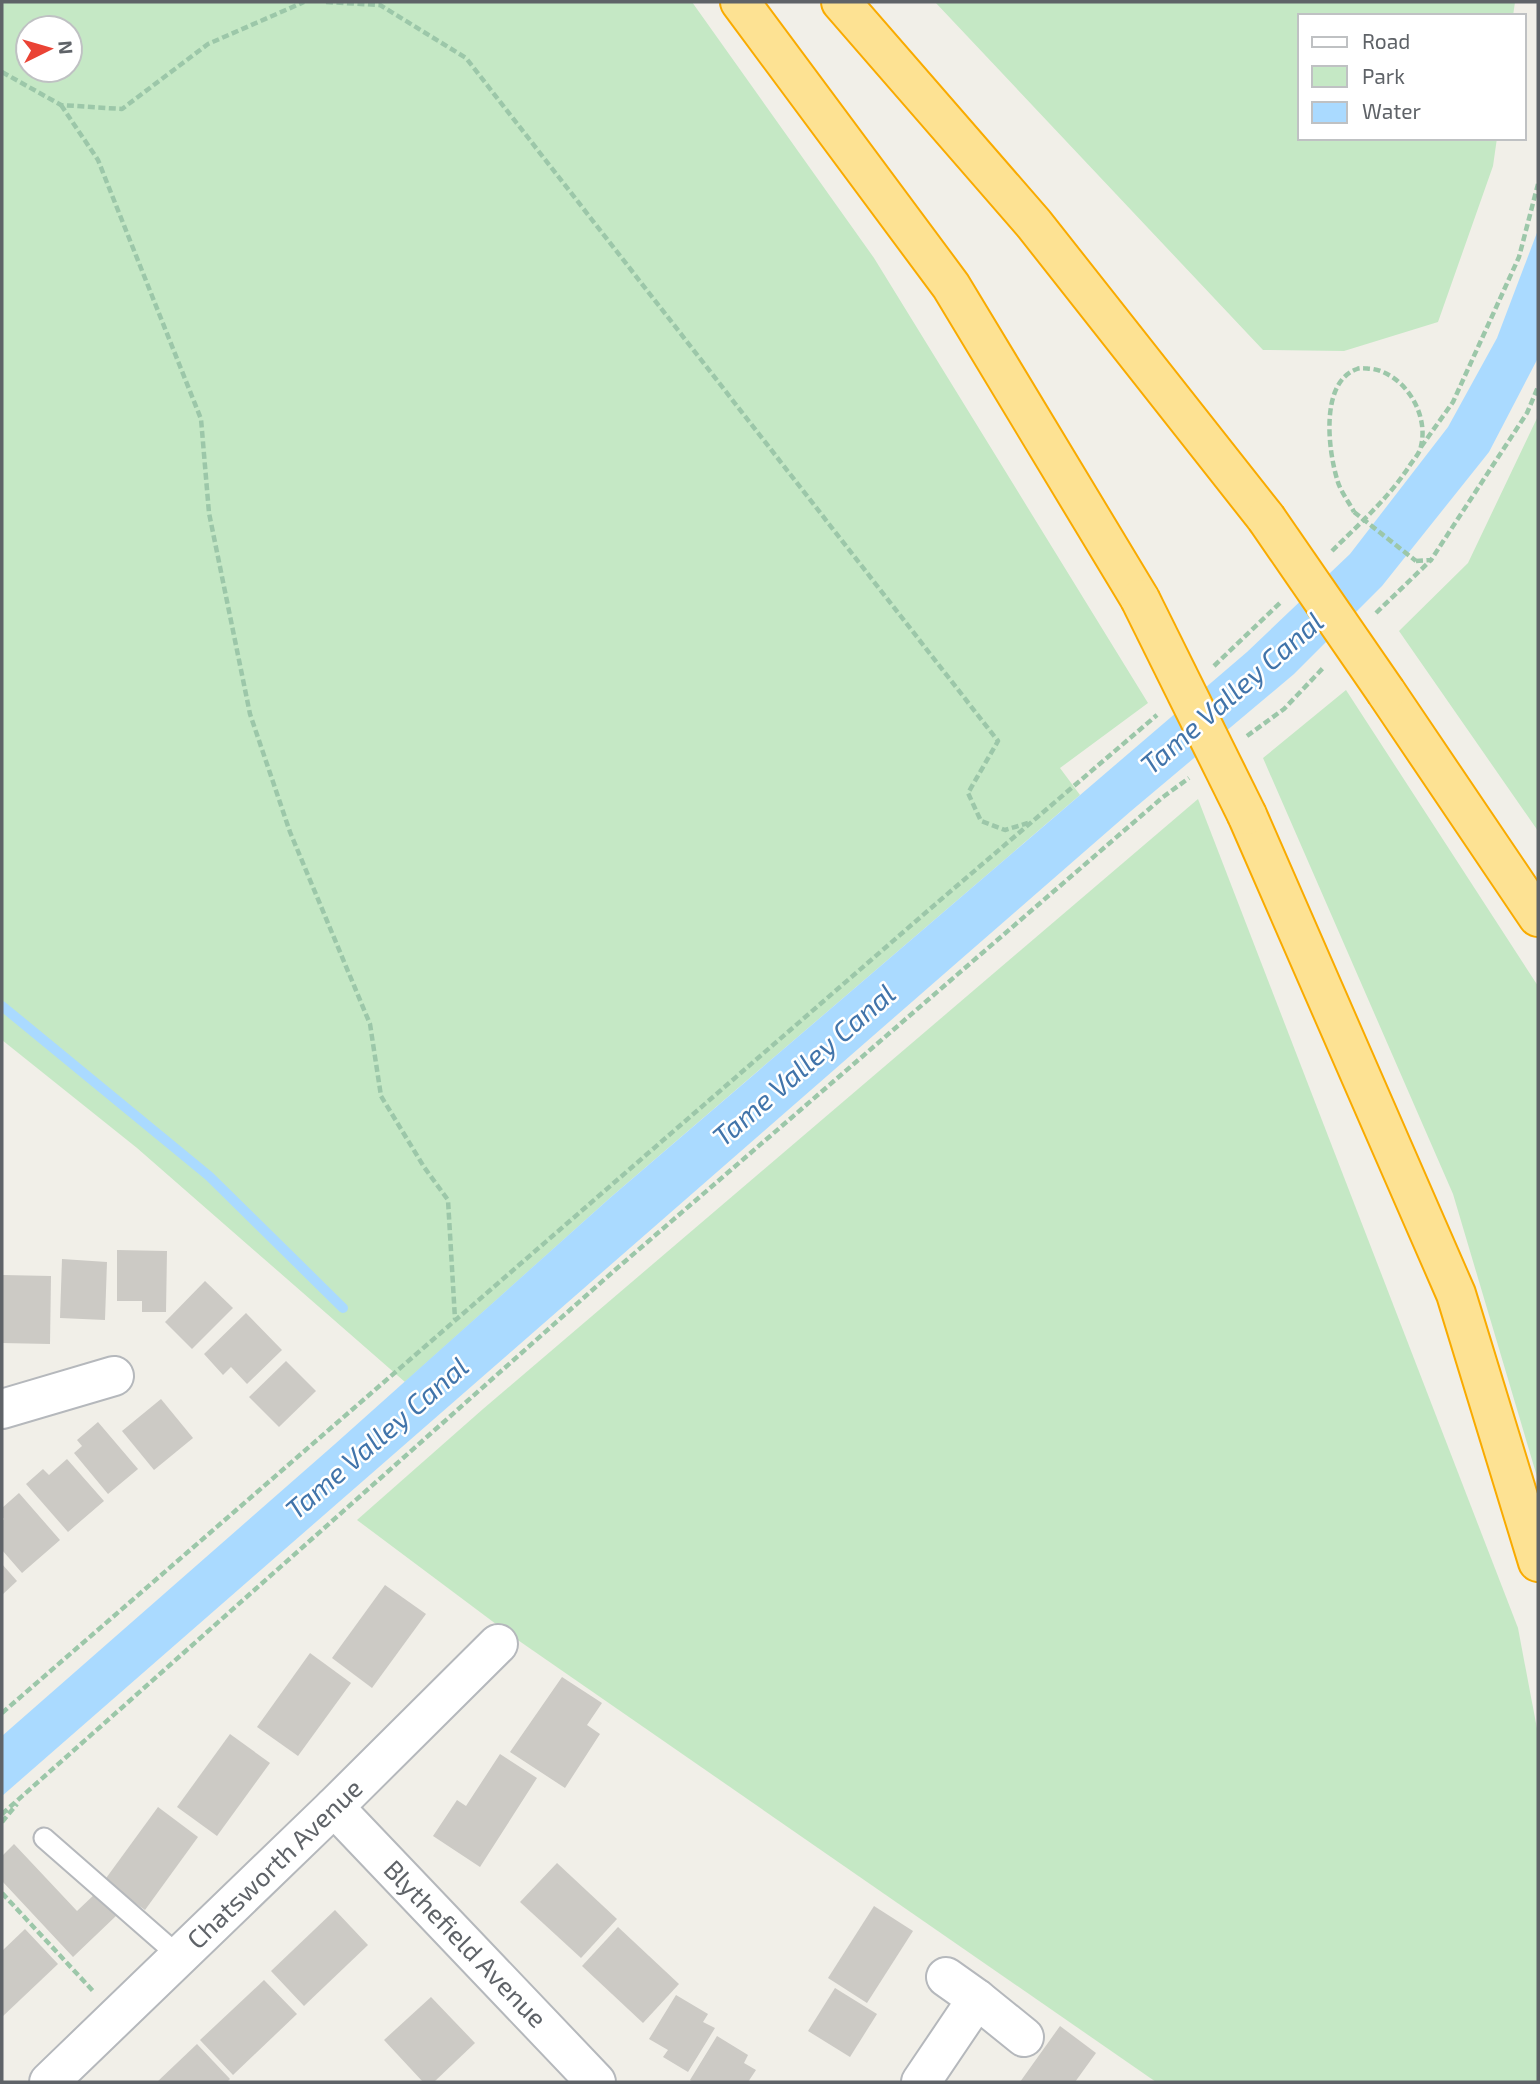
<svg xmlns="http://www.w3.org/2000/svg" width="1540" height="2084" font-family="'Exo 2',sans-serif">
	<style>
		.green { fill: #c5e8c5; fill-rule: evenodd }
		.water { fill: #aadaff }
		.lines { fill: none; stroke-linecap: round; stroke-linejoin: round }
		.stream { stroke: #aadaff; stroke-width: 10 }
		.building { fill: #cccac5 }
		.service-casing { stroke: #b5b8bc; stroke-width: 23 }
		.minor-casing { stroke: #b5b8bc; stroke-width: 42 }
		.motorway-casing { stroke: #f9ab00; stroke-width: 42 }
		.path { stroke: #9cc7a9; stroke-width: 4.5; stroke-dasharray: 7 3.5; stroke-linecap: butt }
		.service { stroke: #fff; stroke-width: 19 }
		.minor { stroke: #fff; stroke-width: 38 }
		.motorway { stroke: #fde293; stroke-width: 38 }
		.motorway-bridge-casing { stroke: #f9ab00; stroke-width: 42; stroke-linecap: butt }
		.path-bridge { stroke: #9cc7a9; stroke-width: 4.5; stroke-dasharray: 7 3.5; stroke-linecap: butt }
		.motorway-bridge { stroke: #fde293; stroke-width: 38 }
		.labels { text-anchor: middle; stroke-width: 5; stroke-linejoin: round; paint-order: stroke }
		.street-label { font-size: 26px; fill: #5f6368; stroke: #fff }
		.water-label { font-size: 28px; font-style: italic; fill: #4174aa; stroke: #fff }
	</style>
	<rect width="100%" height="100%" fill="#f1efe8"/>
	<g class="green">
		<path d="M2,2h690l182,256 274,445 -88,65 20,27 -469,402 -206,185 -268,-234 -135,-108zM28,28h42v42h-42z"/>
		<path d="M935,2h580l-2,14h-213v122h197l-4,28 -55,156 -94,29 -81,-1z"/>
		<path d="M1538,416v415l-139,-200 69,-68z"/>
		<path d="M1346,690l192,296v494l-85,-286 -190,-436z"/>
		<path d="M1198,799l320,829 20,106v348h-382l-644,-446 -155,-116 126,-111z"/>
	</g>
	<path class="water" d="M1538,230v128l-49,94 -107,134 -88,88 -163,137 -171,149 -958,836v-60l333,-292 276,-247 636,-545 103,-98 98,-127 49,-89z"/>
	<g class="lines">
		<path class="stream" d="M2,1006l207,170 134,132"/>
	</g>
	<g class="building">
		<path d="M117,1250l50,1 -1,61h-24v-11h-25z"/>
		<path d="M62,1259l45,3 -2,58 -45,-2z"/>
		<path d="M3,1275l48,1 -1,68 -48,-1z"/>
		<path d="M205,1281l28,27 -41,41 -27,-27z"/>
		<path d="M246,1313l36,37 -35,34 -16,-17 -8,8 -19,-21z"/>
		<path d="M286,1361l30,30 -37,36 -30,-30z"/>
		<path d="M161,1399l32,39 -39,32 -32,-39z"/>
		<path d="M98,1422l40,47 -30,25 -34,-41 8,-7 -5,-6z"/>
		<path d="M67,1459l37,42 -36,31 -42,-48 17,-15 6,6z"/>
		<path d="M19,1493l41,47 -38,33 -20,-23v-29l2,-2 -2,-2v-9z"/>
		<path d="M2,1564l15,17 -15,14z"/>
		<path d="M385,1585l41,29 -54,74 -40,-30z"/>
		<path d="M310,1653l41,30 -53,73 -41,-29z"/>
		<path d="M562,1677l40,26 -15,22 13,9 -35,54 -55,-36z"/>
		<path d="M230,1734l40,29 -53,73 -40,-29z"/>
		<path d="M500,1754l37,24 -57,89 -47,-31 24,-36 9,6z"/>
		<path d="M158,1807l40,30 -53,73 -41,-29z"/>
		<path d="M14,1844l63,67 19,-18 21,22 -44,42 -71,-76v-25z"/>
		<path d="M557,1863l60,56 -36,39 -61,-56z"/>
		<path d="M874,1906l39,25 -46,72 -39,-25z"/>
		<path d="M335,1910l33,35 -64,61 -33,-35z"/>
		<path d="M618,1927l61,57 -36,39 -61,-57z"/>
		<path d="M25,1929l33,35 -56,53v-66z"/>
		<path d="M264,1980l33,34 -64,61 -33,-35z"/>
		<path d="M835,1988l42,26 -27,43 -42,-26z"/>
		<path d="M676,1995l32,19 -5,8 12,6 -27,44 -25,-15 5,-7 -19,-11z"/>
		<path d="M431,1997l44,46 -41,39h-11l-39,-42z"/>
		<path d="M1060,2026l36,27 -21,29h-55z"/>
		<path d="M717,2036l31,19 -4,8 12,7 -8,12h-55l-3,-2z"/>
		<path d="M197,2044l33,35 -3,3h-70z"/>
	</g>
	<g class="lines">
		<g class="service-casing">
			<path id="service" d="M44,1838l136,119"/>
		</g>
		<g class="minor-casing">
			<g id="minor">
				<path d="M2,1409l112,-33"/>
				<path d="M334,1807l262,275"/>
				<path d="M946,1977l31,22 47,38"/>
				<path d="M49,2082l285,-275 164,-163"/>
				<path d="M921,2082l56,-83"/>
			</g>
		</g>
		<g class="motorway-casing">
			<g id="motorway">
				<path d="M740,2l211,284 189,313"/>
				<path d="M841,2l193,222 232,294"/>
				<path d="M1386,692l152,225"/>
				<path d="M1247,815l209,479 82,268"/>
			</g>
		</g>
		<g class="path">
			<path d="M326,2l54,3 86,53 532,683 -30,52 13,28 24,9 23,-7"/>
			<path d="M2,72l59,33 61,4 86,-65 96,-42"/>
			<path d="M61,105l37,55 103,259 8,94 41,201 40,118 80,192 11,72 43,71 24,33 7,119"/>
			<path d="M1421,447l32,-45 66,-145 19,-73"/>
			<path d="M1332,551c27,-27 57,-53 78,-86 4,-6 10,-12 11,-19 8,-32 -16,-71 -48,-77 -6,0 -11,-2 -16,0 -37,13 -29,80 -20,110 3,12 12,23 17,33"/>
			<path d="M1416,561l15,-1 96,-147 11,-26"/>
			<path d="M1376,613l55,-53"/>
			<path d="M1214,666l67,-64"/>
			<path d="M1247,736l37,-27 40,-42"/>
			<path d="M2,1713l936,-811 219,-187"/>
			<path d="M2,1814l613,-544 548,-473 26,-19"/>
			<path d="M2,1822l15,-18"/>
			<path d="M2,1893l91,98"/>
		</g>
		<use href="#service" class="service"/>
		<use href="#minor" class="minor"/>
		<use href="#motorway" class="motorway"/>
		<g class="motorway-bridge-casing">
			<g id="motorway-bridge">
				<path d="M1266,518l120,174"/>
				<path d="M1140,599l107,216"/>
			</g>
		</g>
		<path class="path-bridge" d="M1354,512l62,49"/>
		<use href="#motorway-bridge" class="motorway-bridge"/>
	</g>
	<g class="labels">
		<g class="street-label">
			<text transform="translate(275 1864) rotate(-44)" y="9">Chatsworth Avenue</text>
			<text transform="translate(465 1944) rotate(46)" y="9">Blythefield Avenue</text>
		</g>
		<g class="water-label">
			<text transform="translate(1232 693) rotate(-41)" y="10">Tame Valley Canal</text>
			<text transform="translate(804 1065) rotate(-41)" y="10">Tame Valley Canal</text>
			<text transform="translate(377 1438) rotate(-41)" y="10">Tame Valley Canal</text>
		</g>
	</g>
	<rect width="1540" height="2084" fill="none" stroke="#5f6368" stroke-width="7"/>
	<rect x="1298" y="14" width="228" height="126" fill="#ffffff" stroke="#bfc1c3" stroke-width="2"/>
	<rect x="1312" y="37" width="35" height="10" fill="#ffffff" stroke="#bfc1c3" stroke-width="2"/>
	<text x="1362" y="49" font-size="21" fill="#5f6368">Road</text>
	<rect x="1312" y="66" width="35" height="21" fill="#c5e8c5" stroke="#bfc1c3" stroke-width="2"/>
	<text x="1362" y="84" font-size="21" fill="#5f6368">Park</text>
	<rect x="1312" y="102" width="35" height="21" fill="#aadaff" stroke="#bfc1c3" stroke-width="2"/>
	<text x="1362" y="119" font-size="21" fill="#5f6368">Water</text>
	<g transform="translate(49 49) rotate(85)"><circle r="33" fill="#ffffff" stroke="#bfc1c3" stroke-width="2"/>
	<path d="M0-5L12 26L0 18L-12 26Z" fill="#ea4335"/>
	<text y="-10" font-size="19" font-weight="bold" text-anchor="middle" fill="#5f6368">N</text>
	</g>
</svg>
